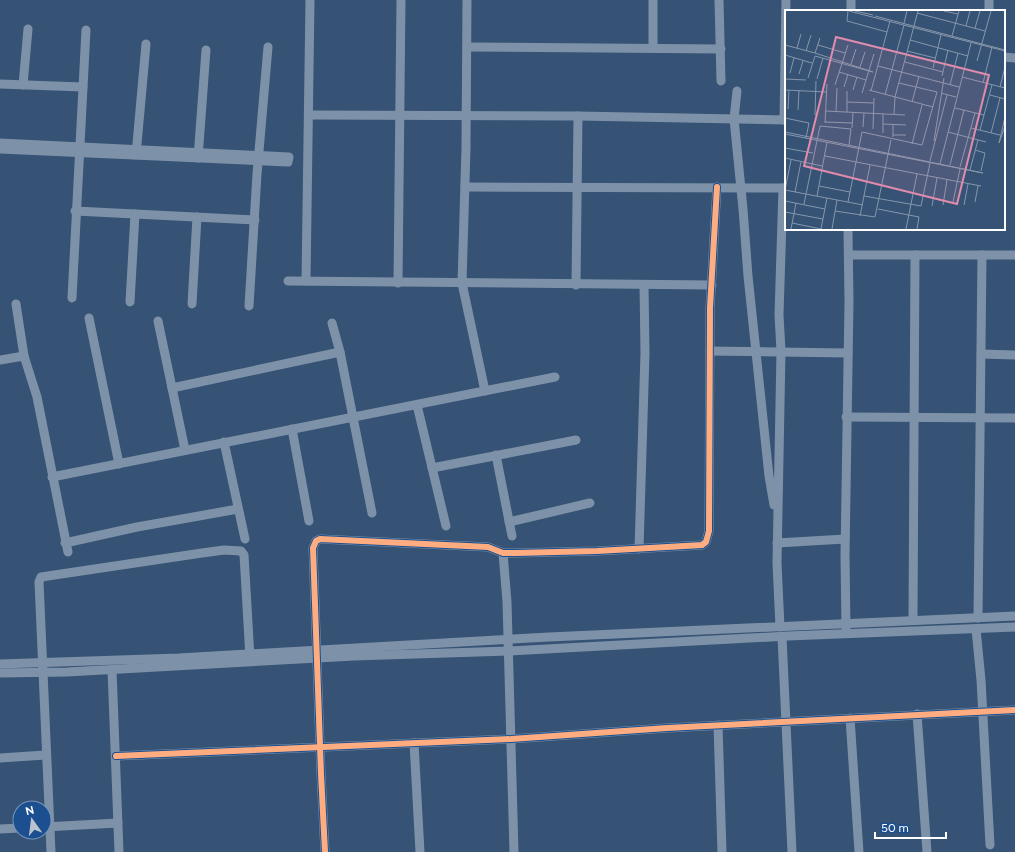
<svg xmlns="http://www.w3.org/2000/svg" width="1015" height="852" font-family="Figtree,sans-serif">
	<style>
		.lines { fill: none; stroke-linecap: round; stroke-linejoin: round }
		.minor { stroke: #7d92a8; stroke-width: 9 }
		.cycleway-casing { stroke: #1b4f8f; stroke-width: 8 }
		.cycleway { stroke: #ffac80; stroke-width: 6 }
		.inset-road { fill: none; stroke: #8697ac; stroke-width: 1 }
		.view { fill: #e08cad; fill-opacity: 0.15; stroke: #e08cad; stroke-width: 2 }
		.inset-edge { fill: none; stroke: #fff; stroke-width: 2 }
	</style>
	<rect width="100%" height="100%" fill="#365274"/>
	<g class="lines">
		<g class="minor">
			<path d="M467,0l-1,148 -4,135 23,108"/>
			<path d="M719,0l2,81"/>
			<path d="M851,0v11"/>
			<path d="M989,0v11"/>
			<path d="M467,47l254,2"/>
			<path d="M653,48v-48"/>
			<path d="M1004,57l11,1"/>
			<path d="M0,84l83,3"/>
			<path d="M23,85l5,-56"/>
			<path d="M737,91l-3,28 9,90 5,67 21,200 5,29"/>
			<path d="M309,115l269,1 208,4"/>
			<path d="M784,120l2,-120"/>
			<path d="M0,143l289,14 -1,5 -288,-13"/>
			<path d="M136,155l10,-111"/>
			<path d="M198,158l8,-108"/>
			<path d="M465,187l321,1"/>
			<path d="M75,211l180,9"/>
			<path d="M849,255h166"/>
			<path d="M288,281l424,4"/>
			<path d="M306,281l4,-281"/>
			<path d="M398,283l3,-283"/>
			<path d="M576,285l2,-169"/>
			<path d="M72,298l14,-268"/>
			<path d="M130,302l5,-88"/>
			<path d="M16,304l8,52 13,41 31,155"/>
			<path d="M192,304l5,-87"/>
			<path d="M249,306l8,-132 11,-127"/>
			<path d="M89,318l30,146"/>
			<path d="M158,321l27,129"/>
			<path d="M332,323l8,29 32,161"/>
			<path d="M710,351l138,2"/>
			<path d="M981,354l34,1"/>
			<path d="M0,360l24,-4"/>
			<path d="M172,388l168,-36"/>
			<path d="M417,405l29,121"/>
			<path d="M846,417l169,1"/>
			<path d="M292,429l17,92"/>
			<path d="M224,442l21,97"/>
			<path d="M496,455l16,81"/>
			<path d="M432,468l144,-28"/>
			<path d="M52,477l503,-100"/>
			<path d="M509,522l81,-19"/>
			<path d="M65,543l72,-16 101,-18"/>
			<path d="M777,543l68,-4"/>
			<path d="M639,549l6,-196 -1,-68"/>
			<path d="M503,553l4,49 7,250"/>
			<path d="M978,618l4,-363"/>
			<path d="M913,620l2,-365"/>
			<path d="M780,627l-3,-64 4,-212 -2,-36 4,-127"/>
			<path d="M846,629l-1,-73 4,-254 -1,-73"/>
			<path d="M976,629l5,51 9,165"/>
			<path d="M782,637l10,215"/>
			<path d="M0,664l179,-6 370,-21 466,-21"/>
			<path d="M112,670l7,182"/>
			<path d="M0,673l67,-1 287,-16 155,-5 279,-15 227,-9"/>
			<path d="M917,714l10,138"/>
			<path d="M850,718l9,134"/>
			<path d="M718,725l4,127"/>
			<path d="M414,743l6,109"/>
			<path d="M116,756l395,-17 156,-11 348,-18"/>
			<path d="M0,758l45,-3"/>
			<path d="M44,827l74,-4"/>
			<path d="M0,829l20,-1"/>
			<path d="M51,852l-12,-270 2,-5 161,-24 22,-3 17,1 3,4 6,103"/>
			<path d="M325,852l-4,-78 -8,-226 3,-7 4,-2 168,8 15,6h13l81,-2 105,-6 4,-3 3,-11 1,-223 7,-121"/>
		</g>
		<g class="cycleway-casing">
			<g id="cycleway">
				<path d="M116,756l395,-17 156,-11 348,-18"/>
				<path d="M325,852l-4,-78 -8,-226 3,-7 4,-2 168,8 15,6h13l81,-2 105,-6 4,-3 3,-11 1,-223 7,-121"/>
			</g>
		</g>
		<use href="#cycleway" class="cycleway"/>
	</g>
	<g transform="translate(785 10)">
		<rect width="220" height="220" fill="#365274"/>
		<path class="inset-road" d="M63,1l-1,10 40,11M64,1l156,40M70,1l18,4M159,1l14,3M132,3l68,18M90,6l130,34M119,13l3,-12M181,16l4,-15M190,18l5,-17M167,26l7,-25M125,30l58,16M0,35l30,8M33,35l27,8M12,38l4,-14M21,41l5,-16M122,41l28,7M30,43l5,-15M0,45l27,8M30,46l58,16 -58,-19M192,51l14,-50M120,52l38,10M66,54l5,-15M93,56l81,21M75,57l5,-15M148,58l8,-33M54,62l27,8M5,63l4,-15M14,64l4,-13M157,66l6,-26M177,67l43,11M23,68l7,-22M0,69l21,1M32,69l6,-21M114,73l38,9M198,73l9,-36M50,75l13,-40M165,75l8,-32M59,77l4,-13M215,77l5,-20M0,80l41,2M68,80l4,-13M84,80l64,17M86,81l19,-70M77,83l12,-39M156,83l15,4M100,85l19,-70M205,85l15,4M62,92l27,1M127,92l7,-26M170,98l29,7M3,99l1,-19M13,100l1,-20M41,101l79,4M51,102l1,-24M62,102v-21M109,104l1,-17 23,-86M30,105l1,-34M220,107l-6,26 6,-17M0,108l24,5 -3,15M40,112l27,1M40,113l2,-39M98,114l23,1M78,117l1,-14M67,118l1,-16M186,118l29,7M88,119l1,-31M195,120l12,-45M0,122l198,41 -198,-39M163,122l38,10M98,123v-19M206,123l9,-35M108,125h13M108,127v-13M149,131l10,-63M127,134l10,-39M0,138l28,5M190,140l10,3 -4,18M40,146l156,30M0,148l37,8M145,151l17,-66M155,154l31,-121M165,155l14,-55M175,157l15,-54M185,160l8,-30M34,176l31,6M0,180l78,15M0,180l6,-30M10,182l6,-30M32,186l10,-54M79,186l57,10 9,-43M0,191l40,8M63,192l14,-70 60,13 15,-53M168,192l7,-33M190,192l3,-16M19,194l16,-78 31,3 -2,16M158,195l4,-25M179,195l4,-21M147,196l5,-28M93,199l41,8 -2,12M50,201l40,6 16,-77M0,202l38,7M75,206l10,-51M7,213l29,6M6,219l5,-26M36,219l6,-31M47,219l5,-29M121,219l11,-55"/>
		<path class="view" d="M51,27l153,38 -32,129 -153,-38z"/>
		<rect width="220" height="220" class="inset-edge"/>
	</g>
	<g transform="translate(32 820) rotate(346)"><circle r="19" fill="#1b4f8f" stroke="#7695bc"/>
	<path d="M0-3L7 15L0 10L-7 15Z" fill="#b9c2ce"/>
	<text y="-6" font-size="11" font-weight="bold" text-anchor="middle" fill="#ffffff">N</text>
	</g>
	<path d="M875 832v6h71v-6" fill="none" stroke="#ffffff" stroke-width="2"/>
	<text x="881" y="832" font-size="12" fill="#ffffff" stroke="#1b4f8f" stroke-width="3" paint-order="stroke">50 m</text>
</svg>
